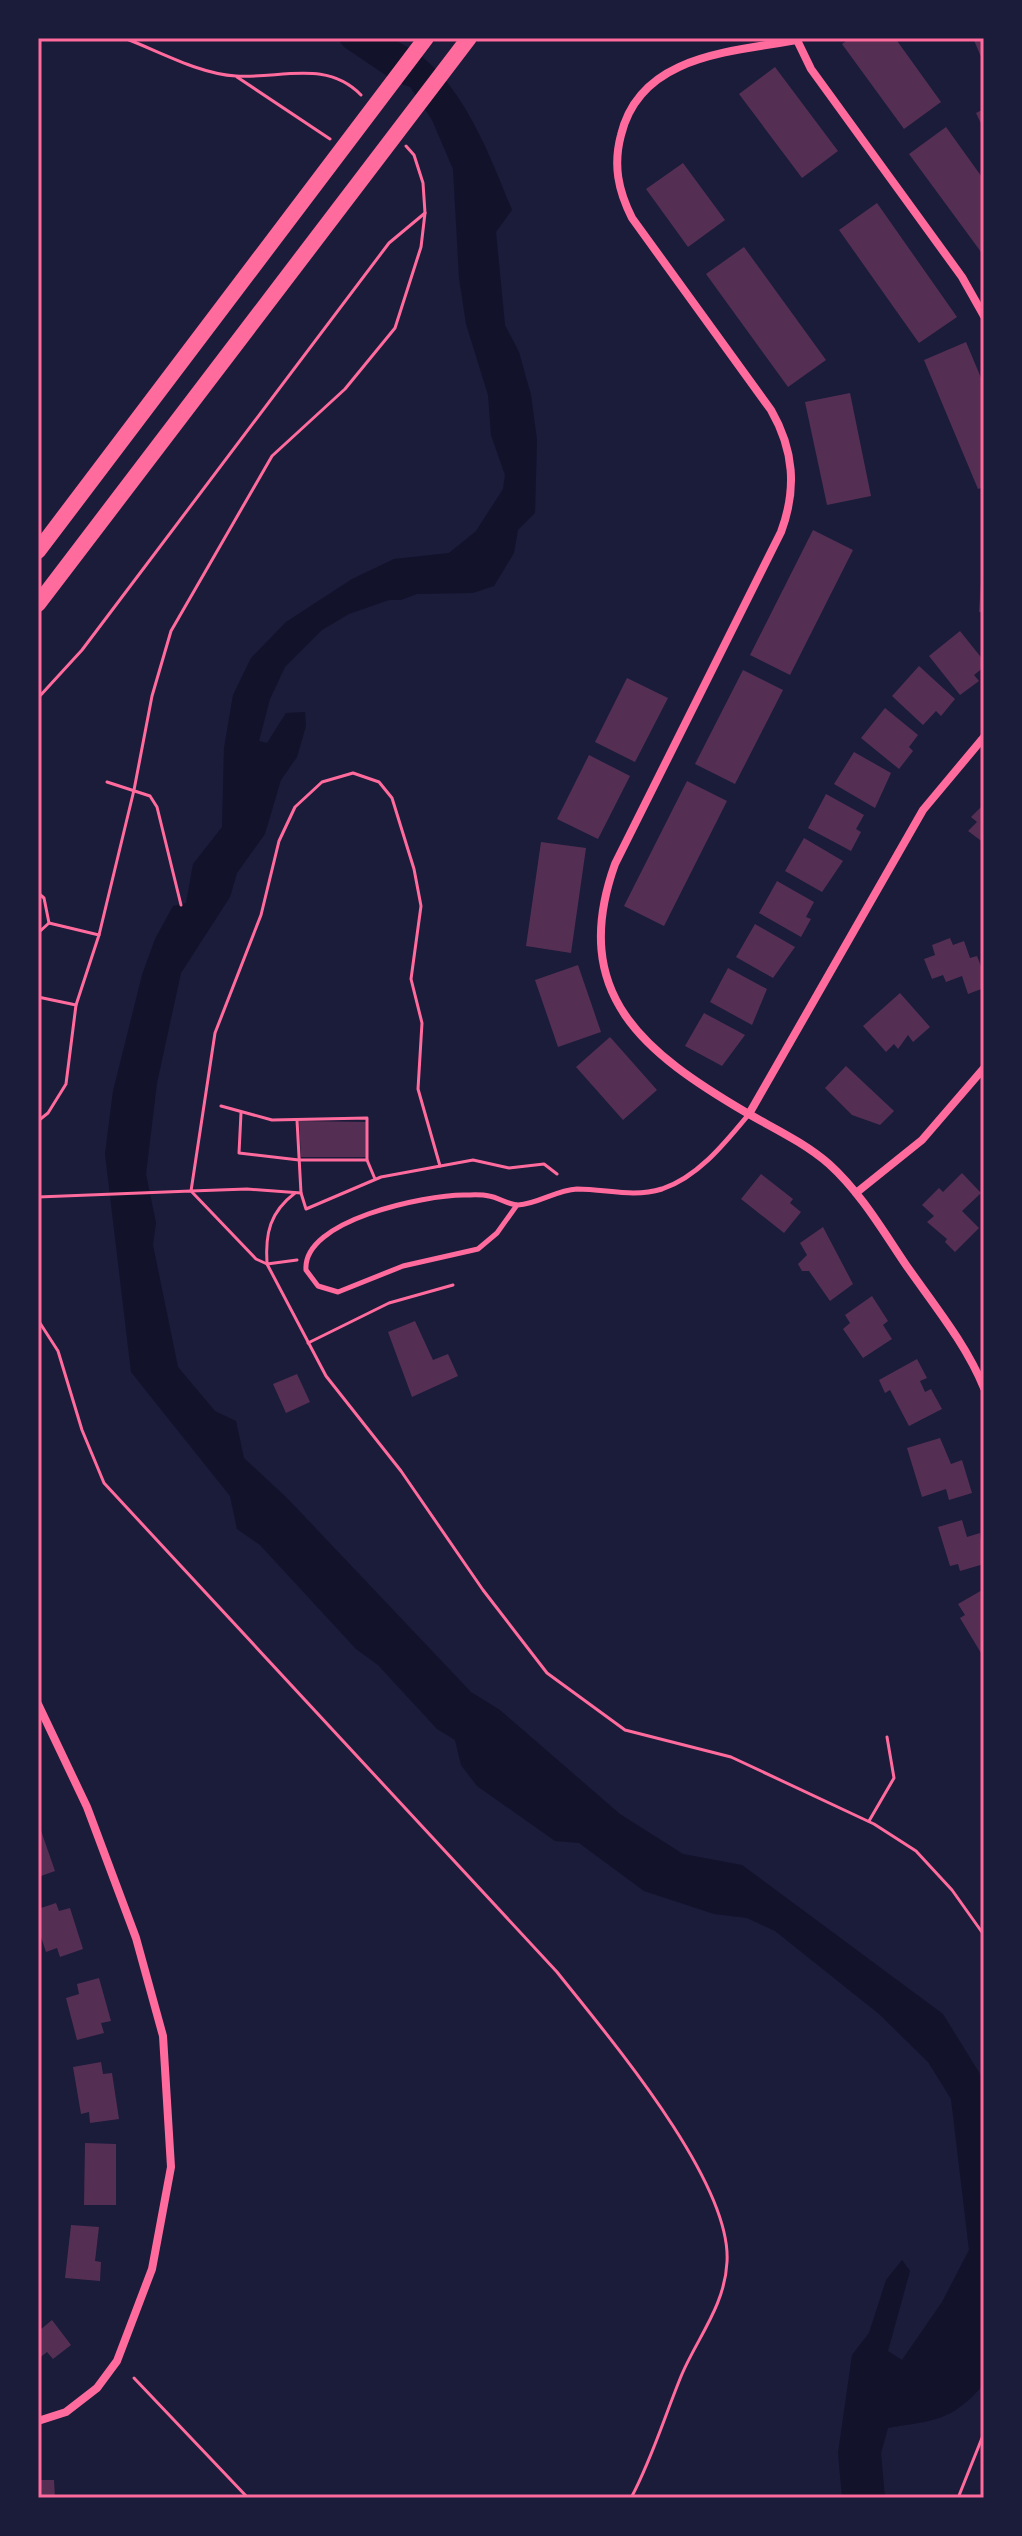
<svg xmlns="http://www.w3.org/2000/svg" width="1022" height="2536" font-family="'Titillium Web',sans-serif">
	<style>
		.water { fill: #12122b }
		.building { fill: #542f53 }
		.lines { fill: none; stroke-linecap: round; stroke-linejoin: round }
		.path { stroke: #ff6b9d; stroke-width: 3 }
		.service { stroke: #ff6b9d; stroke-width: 5 }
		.minor { stroke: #ff6b9d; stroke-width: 8 }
		.primary { stroke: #ff6b9d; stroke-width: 16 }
		.neatline { fill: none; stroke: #ff6b9d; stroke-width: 3 }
	</style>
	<rect width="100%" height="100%" fill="#1b1b3a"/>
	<path class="water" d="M337,38c14,0 36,-4 50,0 68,21 101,113 125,172l-16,22 9,93 14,27 12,43 6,45 -2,73 -17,17 -4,23 -20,33 -21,7 -56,1 -16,6h-12l-40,14 -27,16 -37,37 -15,32 -11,42 8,2 19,-30 19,-1 1,14 -9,31 -16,23 -16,54 -28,39 -7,24 -49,76 -24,110 -11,91 10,49 -3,22 25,122 37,44 21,10 8,37 44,41 183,193 29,18 120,104 63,40 59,11 201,149 37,60 4,12v298c-33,38 -49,36 -96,44l-7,25 4,45h-43l-4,-45 14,-98 17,-22 17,-53 16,-20 8,11 -22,80 14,9 40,-58 27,-52 -18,-151 -23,-37 -49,-48 -104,-83 -28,-13 -33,-4 -70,-23 -65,-48 -24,-2 -78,-55 -16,-21 -6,-25 -18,-11 -59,-64 -22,-16 -96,-104 -23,-16 -7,-33 -99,-124 -26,-218 8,-63 29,-116 13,-36 18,-33 13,-3 7,-39 29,-37 2,-79 9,-53 18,-37 35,-36 66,-43 42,-20 55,-6 27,-22 27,-42 2,-14 -14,-40 -3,-40 -22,-71 -7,-46 -6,-109 -21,-49 -22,-33 -14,-5 -52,-35z"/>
	<g class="building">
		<path d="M850,38h45l46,64 -37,27 -62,-85z"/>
		<path d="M973,38h11v26z"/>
		<path d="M775,67l63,84 -36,27 -63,-84z"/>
		<path d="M984,109v21l-8,-17z"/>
		<path d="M946,127l38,53v76l-75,-102z"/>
		<path d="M683,163l42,57 -37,27 -42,-58z"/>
		<path d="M877,203l80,114 -38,26 -80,-113z"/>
		<path d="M744,247l82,113 -38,27 -82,-113z"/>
		<path d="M966,342l18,43v102l-6,2 -54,-129z"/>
		<path d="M850,393l21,103 -44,9 -22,-103z"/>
		<path d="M813,530l40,20 -63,125 -40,-20z"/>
		<path d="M982,565h2v48l-5,-1z"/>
		<path d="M960,631l24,30v6l-10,8 5,6 -19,14 -31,-39z"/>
		<path d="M919,666l36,33 -14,17 -5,-5 -13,14 -31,-29z"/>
		<path d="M743,670l40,20 -48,94 -40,-20z"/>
		<path d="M627,678l41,20 -33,64 -40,-20z"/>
		<path d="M885,708l33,27 -9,12 4,4 -14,18 -38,-31z"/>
		<path d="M854,752l37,21 -16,35 -41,-24z"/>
		<path d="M589,755l41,21 -32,63 -41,-20z"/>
		<path d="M687,781l40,20 -63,125 -40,-20z"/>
		<path d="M826,794l38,21 -8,14 5,3 -10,19 -43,-23z"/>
		<path d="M984,804v39l-16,-12 9,-9 -6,-5z"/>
		<path d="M804,838l39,23 -21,31 -37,-21z"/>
		<path d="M541,842l45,6 -15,105 -45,-7z"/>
		<path d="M777,881l37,21 -8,15 5,2 -10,18 -42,-24z"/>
		<path d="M755,924l40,23 -22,31 -37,-21z"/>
		<path d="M950,938l3,7 11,-4 6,17 7,-2 7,18v14l-16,6 -6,-18 -16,6 -3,-7 -11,4 -8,-20 11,-4 -3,-10z"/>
		<path d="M578,965l23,67 -43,15 -23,-67z"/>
		<path d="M728,968l39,21 -15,36 -42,-23z"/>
		<path d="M900,993l30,34 -17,15 -5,-7 -10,14 -4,-5 -8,8 -23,-26z"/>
		<path d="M704,1013l41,22 -23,31 -37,-20z"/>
		<path d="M610,1037l47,53 -34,30 -47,-53z"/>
		<path d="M846,1066l48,45 -14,14 -28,-10 -27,-27z"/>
		<path d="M299,1121l68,1 -1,35h-65z"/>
		<path d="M962,1173l19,20 -19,18 17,17 -24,24 -10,-10 2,-3 -20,-17 7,-6 -12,-11 17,-17 4,4z"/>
		<path d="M761,1174l32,25 -3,4 11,9 -17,21 -43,-34z"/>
		<path d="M823,1227l30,57 -23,17 -21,-30h-7l-4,-7 9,-9 -7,-12z"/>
		<path d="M872,1296l16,25 -5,4 9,14 -29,19 -20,-29 7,-6 -5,-8z"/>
		<path d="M415,1321l18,39 15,-6 10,22 -46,21 -24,-65z"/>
		<path d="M917,1359l10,19 -7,3 5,11 6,-3 11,20 -33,17 -19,-36 -5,3 -6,-13z"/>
		<path d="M297,1374l13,28 -24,11 -13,-29z"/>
		<path d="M940,1438l11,26 11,-4 10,33 -23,7 -3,-11 -24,8 -15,-49z"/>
		<path d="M962,1520l5,17 13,-4 4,31 -24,7 -2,-7 -8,2 -12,-39z"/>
		<path d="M984,1589v69l-24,-40 5,-3 -7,-11z"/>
		<path d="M38,1822l17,49 -17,6z"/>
		<path d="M56,1903l3,8 11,-3 13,41 -23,8 -3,-9 -11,4 -8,-24v-19z"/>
		<path d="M99,1978l12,43 -10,2 3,10 -27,7 -11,-42 13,-4 -2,-10z"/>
		<path d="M101,2062l2,12 9,-1 7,46 -29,4 -1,-11 -8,2 -8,-47z"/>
		<path d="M85,2143l31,1v61h-32z"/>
		<path d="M71,2225l28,2 -4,34 6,1 -1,19 -35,-3z"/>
		<path d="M52,2320l19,25 -18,14 -6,-7 -9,7v-31l2,2z"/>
		<path d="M38,2480h16l1,18h-17z"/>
	</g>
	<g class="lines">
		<g class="path">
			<path d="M124,38c35,13 75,36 112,38 44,3 90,-17 125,19"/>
			<path d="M237,77l93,62"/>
			<path d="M38,698l44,-48 307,-407 36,-30"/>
			<path d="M107,782l43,14 7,11 24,98"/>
			<path d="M38,893l6,5 5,25"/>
			<path d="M38,933l11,-10 50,12"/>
			<path d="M38,997l38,8"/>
			<path d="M221,1106l51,14 95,-2v42l8,19"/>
			<path d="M241,1113l-2,40 60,7h68"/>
			<path d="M297,1120l4,73 5,16 75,-32 92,-17 36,8 35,-4 13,10"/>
			<path d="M38,1121l10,-8 18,-29 10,-79 23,-70 35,-145 18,-94 19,-65 101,-175 73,-67 50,-61 26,-81 4,-34 -2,-30 -9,-28 -8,-9"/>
			<path d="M295,1193c-25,19 -30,40 -28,71l30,-4"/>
			<path d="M301,1193l-54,-4 -56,2 24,-158 46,-118 18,-74 16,-34 27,-25 31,-9 26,9 13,16 22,71 7,37 -10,73 11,44 -4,66 22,77"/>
			<path d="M38,1197l153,-6 65,68 11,5 59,112 75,95 82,119 64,83 78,57 106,27 143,67 42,27 36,39 32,45"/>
			<path d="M38,1320l20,31 24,79 22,53 453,489c50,63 175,209 170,290 -2,43 -29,75 -45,112 -17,41 -30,85 -51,124"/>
			<path d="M308,1343l81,-40 64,-18"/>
			<path d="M869,1821l25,-43 -7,-41"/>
			<path d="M134,2378l114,120"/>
			<path d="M958,2498l26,-65"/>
		</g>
		<path class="service" d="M517,1205l-20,28 -19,16 -75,17 -65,26 -20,-6 -12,-16c-4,-50 119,-75 158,-75 8,0 17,-1 25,1 9,1 19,9 29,9 20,-1 38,-15 59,-16 30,0 55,9 85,0 36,-12 63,-46 87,-75"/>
		<g class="minor">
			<path d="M796,38l15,31 151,208 22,39"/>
			<path d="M797,40c-67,12 -157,15 -176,95 -8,30 -3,55 11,83l139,192c23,40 26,79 10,122l-166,332c-47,131 30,189 132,249 28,16 58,30 82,51 32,29 54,67 77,101 28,40 60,79 78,123"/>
			<path d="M749,1114l174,-304 61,-73"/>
			<path d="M856,1193l66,-53 62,-72"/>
			<path d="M38,1704l49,103 49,131 27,98 8,131 -19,102 -35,92 -20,27 -31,24 -28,9"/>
		</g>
		<g class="primary">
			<path d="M38,551l388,-513"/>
			<path d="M38,604l431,-566"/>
		</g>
	</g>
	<rect width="1022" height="2536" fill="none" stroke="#1b1b3a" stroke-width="80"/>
	<rect x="40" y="40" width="942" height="2456" class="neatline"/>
</svg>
